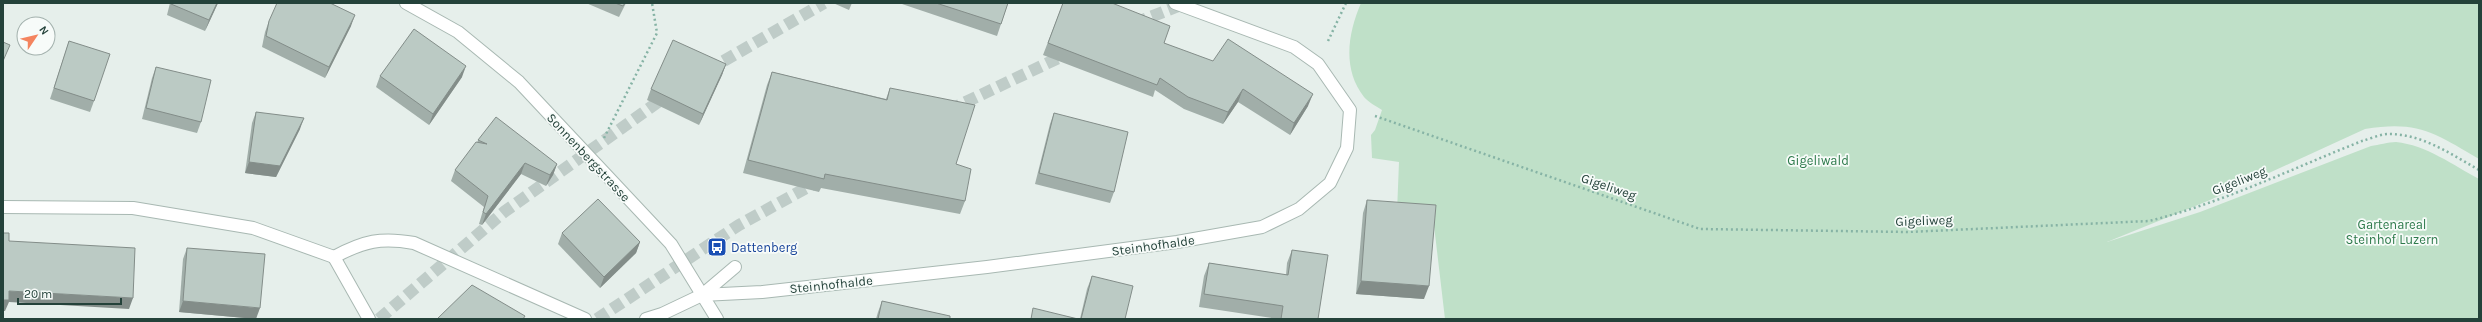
<svg xmlns="http://www.w3.org/2000/svg" width="2482" height="322" font-family="Karla,sans-serif">
	<style>
		.green { fill: #bfe0c8 }
		.lines { fill: none; stroke-linecap: round; stroke-linejoin: round }
		.motorway-tunnel { stroke: #bfccc8; stroke-width: 12; stroke-dasharray: 12 6; stroke-linecap: butt }
		.service-casing { stroke: #a8b8b2; stroke-width: 14 }
		.minor-casing { stroke: #a8b8b2; stroke-width: 14 }
		.path { stroke: #86b3a5; stroke-width: 2.5; stroke-dasharray: 2 3; stroke-linecap: butt }
		.service { stroke: #fff; stroke-width: 12 }
		.minor { stroke: #fff; stroke-width: 12 }
		.wall { fill: #a1aea9 }
		.shaded-wall { fill: #838d89 }
		.building { fill: #bbcac4; stroke: #838d89 }
		.labels { text-anchor: middle; stroke-width: 3.5; stroke-linejoin: round; paint-order: stroke }
		.street-label { font-size: 13px; fill: #24423a; stroke: #f7fbf9 }
		.park-label { font-size: 13px; fill: #2d7a4b; stroke: #f7fbf9 }
		.transit-label { font-size: 13px; fill: #164399; stroke: #f7fbf9; text-anchor: start }
	</style>
	<rect width="100%" height="100%" fill="#e6efeb"/>
	<path class="green" d="M1361,3h1118v156c-44,-26 -61,-39 -114,-30l-155,71 -103,42 93,-30 171,-66c8,-1 17,-4 25,-4 30,3 57,23 83,37v140h-1034l-12,-102 -36,-5 2,-50 -27,-4 -1,-23 4,-5 7,-20c-6,-4 -14,-8 -18,-13 -22,-28 -16,-64 -3,-94z"/>
	<g class="lines">
		<g class="motorway-tunnel">
			<path d="M1135,23l51,-20"/>
			<path d="M708,70l116,-67"/>
			<path d="M949,110l120,-57"/>
			<path d="M379,319l125,-107 164,-117"/>
			<path d="M597,319l142,-94 80,-44"/>
		</g>
		<g class="service-casing">
			<path id="service" d="M702,295l33,-28"/>
		</g>
		<g class="minor-casing">
			<g id="minor">
				<path d="M406,3l52,29 61,50 152,162 46,75"/>
				<path d="M3,207l130,1 120,20 81,29"/>
				<path d="M334,257c30,-16 47,-20 80,-14l171,76"/>
				<path d="M334,257l35,62"/>
				<path d="M646,319l16,-5 40,-19 60,-3 225,-25 190,-25 85,-15 37,-18 31,-26 17,-35 3,-38 -32,-46 -24,-17 -119,-44"/>
			</g>
		</g>
		<g class="path">
			<path d="M1328,41l18,-38"/>
			<path d="M1375,116l325,113 208,3 241,-11c73,-18 142,-52 213,-80 8,-2 18,-7 27,-7 33,0 62,20 90,36"/>
			<path d="M604,138l53,-105 -5,-30"/>
		</g>
		<use href="#service" class="service"/>
		<use href="#minor" class="minor"/>
	</g>
	<g class="wall">
		<path d="M170,3h48l-13,28 -38,-16z"/>
		<path d="M586,3h40l-7,14z"/>
		<path d="M833,3h19l-3,7z"/>
		<path d="M899,3h109l-11,33z"/>
		<path d="M1063,3l101,40 144,63 -18,29 -52,-33 -15,22 -39,-15 -29,-19 -2,7 -110,-42z"/>
		<path d="M269,21l82,5 -26,52 -63,-31 3,-15z"/>
		<path d="M69,41l25,60 -4,11 -40,-13z"/>
		<path d="M726,64l-4,11 -23,50 -52,-25 4,-11z"/>
		<path d="M156,67l45,55 -4,11 -55,-14 10,-41z"/>
		<path d="M772,72l114,27 4,-11 66,76 9,37 -5,13 -139,-26 -2,4 -76,-19 24,-88z"/>
		<path d="M380,76l82,1 -33,48 -53,-38z"/>
		<path d="M256,112l44,17 -24,48 -31,-4 7,-50z"/>
		<path d="M1054,113l60,79 -4,11 -75,-19 15,-60z"/>
		<path d="M478,140l79,24 -4,11 -7,11 -25,-12 -39,51 -3,-1 5,-17 -33,-26 4,-11 22,-27z"/>
		<path d="M1367,200l57,99 -68,-5 7,-81z"/>
		<path d="M562,233l78,9 -4,11 -36,35 -42,-44z"/>
		<path d="M187,248l69,71 -77,-7 4,-53z"/>
		<path d="M1292,250l26,69h-40l-79,-12 5,-31 5,-13 77,12 1,-12z"/>
		<path d="M1092,276l33,43h-45l7,-30z"/>
		<path d="M882,301l68,18h-74l2,-7z"/>
	</g>
	<g class="shaded-wall">
		<path d="M217,3h1l-13,28 4,-11z"/>
		<path d="M355,15l-4,11 -26,52 4,-11z"/>
		<path d="M726,64l-4,11 -23,50 4,-11z"/>
		<path d="M466,66l-4,11 -33,48 4,-11z"/>
		<path d="M1243,89l-5,13 -15,22 5,-12z"/>
		<path d="M1313,94l-5,12 -18,29 4,-12z"/>
		<path d="M304,118l-4,11 -24,48 -31,-4 4,-11z"/>
		<path d="M525,163l-4,11 -39,51 4,-11z"/>
		<path d="M557,164l-4,11 -7,11 4,-11z"/>
		<path d="M640,242l-4,11 -36,35 4,-11z"/>
		<path d="M1361,281l68,5 -5,13 -68,-5z"/>
		<path d="M9,291l124,7 -4,11 -120,-7 -4,9h-2v-11z"/>
		<path d="M183,301l77,7 -4,11 -77,-7z"/>
	</g>
	<g class="building">
		<path d="M172,3h45l-8,17 -38,-16z"/>
		<path d="M277,3h53l25,12 -26,52 -63,-31 3,-15z"/>
		<path d="M615,3h10l-2,3z"/>
		<path d="M936,3h72l-7,21z"/>
		<path d="M1063,3h49l58,23 -6,17 49,18 15,-22 85,55 -19,29 -51,-34 -15,23 -40,-15 -28,-19 -3,7 -109,-42z"/>
		<path d="M414,29l52,37 -33,48 -53,-38z"/>
		<path d="M673,40l53,24 -23,50 -52,-25z"/>
		<path d="M69,41l41,13 -16,47 -40,-13z"/>
		<path d="M3,42l7,3 -7,16z"/>
		<path d="M156,67l55,13 -10,42 -55,-14z"/>
		<path d="M772,72l115,28 3,-12 85,17 -19,59 15,5 -6,32 -140,-27 -1,5 -76,-19z"/>
		<path d="M256,112l48,6 -24,48 -31,-4z"/>
		<path d="M1054,113l74,19 -14,60 -75,-19z"/>
		<path d="M496,117l61,47 -7,11 -25,-12 -39,51 -3,-2 5,-16 -33,-26 21,-28 11,2 -9,-4z"/>
		<path d="M598,199l42,43 -36,35 -42,-44z"/>
		<path d="M1367,200l69,5 -7,81 -68,-5z"/>
		<path d="M3,233h6v8l126,7 -2,50 -124,-7v9h-6z"/>
		<path d="M187,248l78,6 -5,54 -77,-7z"/>
		<path d="M1292,250l36,5 -10,64h-37l2,-13 -79,-12 5,-31 79,12z"/>
		<path d="M1092,276l41,10 -8,33h-44z"/>
		<path d="M472,285l53,31 -2,3h-86z"/>
		<path d="M882,301l68,15v3h-72z"/>
		<path d="M1033,308l45,11h-47z"/>
	</g>
	<defs>
		<g id="bus-square" transform="scale(1)"><rect x="-9" y="-9" width="18" height="18" rx="4" fill="#1a4fb4" stroke="#f7fbf9"/><path d="M-5-6H5V4H4V6H2V4H-2V6H-4V4H-5ZM-3.5-4V0h7V-4ZM-3.5 1.2v1.5H-2V1.2ZM2 1.2v1.5H3.5V1.2Z" fill="#fff"/></g>
	</defs>
	<g fill-rule="evenodd">
		<use href="#bus-square" x="717" y="247"/>
	</g>
	<g class="labels">
		<g class="street-label">
			<text transform="translate(589 157) rotate(47)" y="5">Sonnenbergstrasse</text>
			<text transform="translate(2239 180) rotate(-22)" y="5">Gigeliweg</text>
			<text transform="translate(1609 186) rotate(19)" y="5">Gigeliweg</text>
			<text transform="translate(1924 220) rotate(-2)" y="5">Gigeliweg</text>
			<text transform="translate(1153 245) rotate(-8)" y="5">Steinhofhalde</text>
			<text transform="translate(831 284) rotate(-6)" y="5">Steinhofhalde</text>
		</g>
		<g class="park-label">
			<text x="1818" y="165">Gigeliwald</text>
			<text x="2392" y="229">Gartenareal<tspan x="2392" dy="15">Steinhof Luzern</tspan></text>
		</g>
		<g class="transit-label">
			<text x="731" y="252">Dattenberg</text>
		</g>
	</g>
	<rect width="2482" height="322" fill="none" stroke="#24423a" stroke-width="8"/>
	<g transform="translate(36 36) rotate(55)"><circle r="19" fill="#f7fbf9" stroke="#a3b1ad"/>
	<path d="M0-3L7 15L0 10L-7 15Z" fill="#f4845f"/>
	<text y="-6" font-size="11" font-weight="bold" text-anchor="middle" fill="#24423a">N</text>
	</g>
	<path d="M18 298v6h103v-6" fill="none" stroke="#24423a" stroke-width="2"/>
	<text x="24" y="298" font-size="12" fill="#24423a" stroke="#f7fbf9" stroke-width="3" paint-order="stroke">20 m</text>
</svg>
